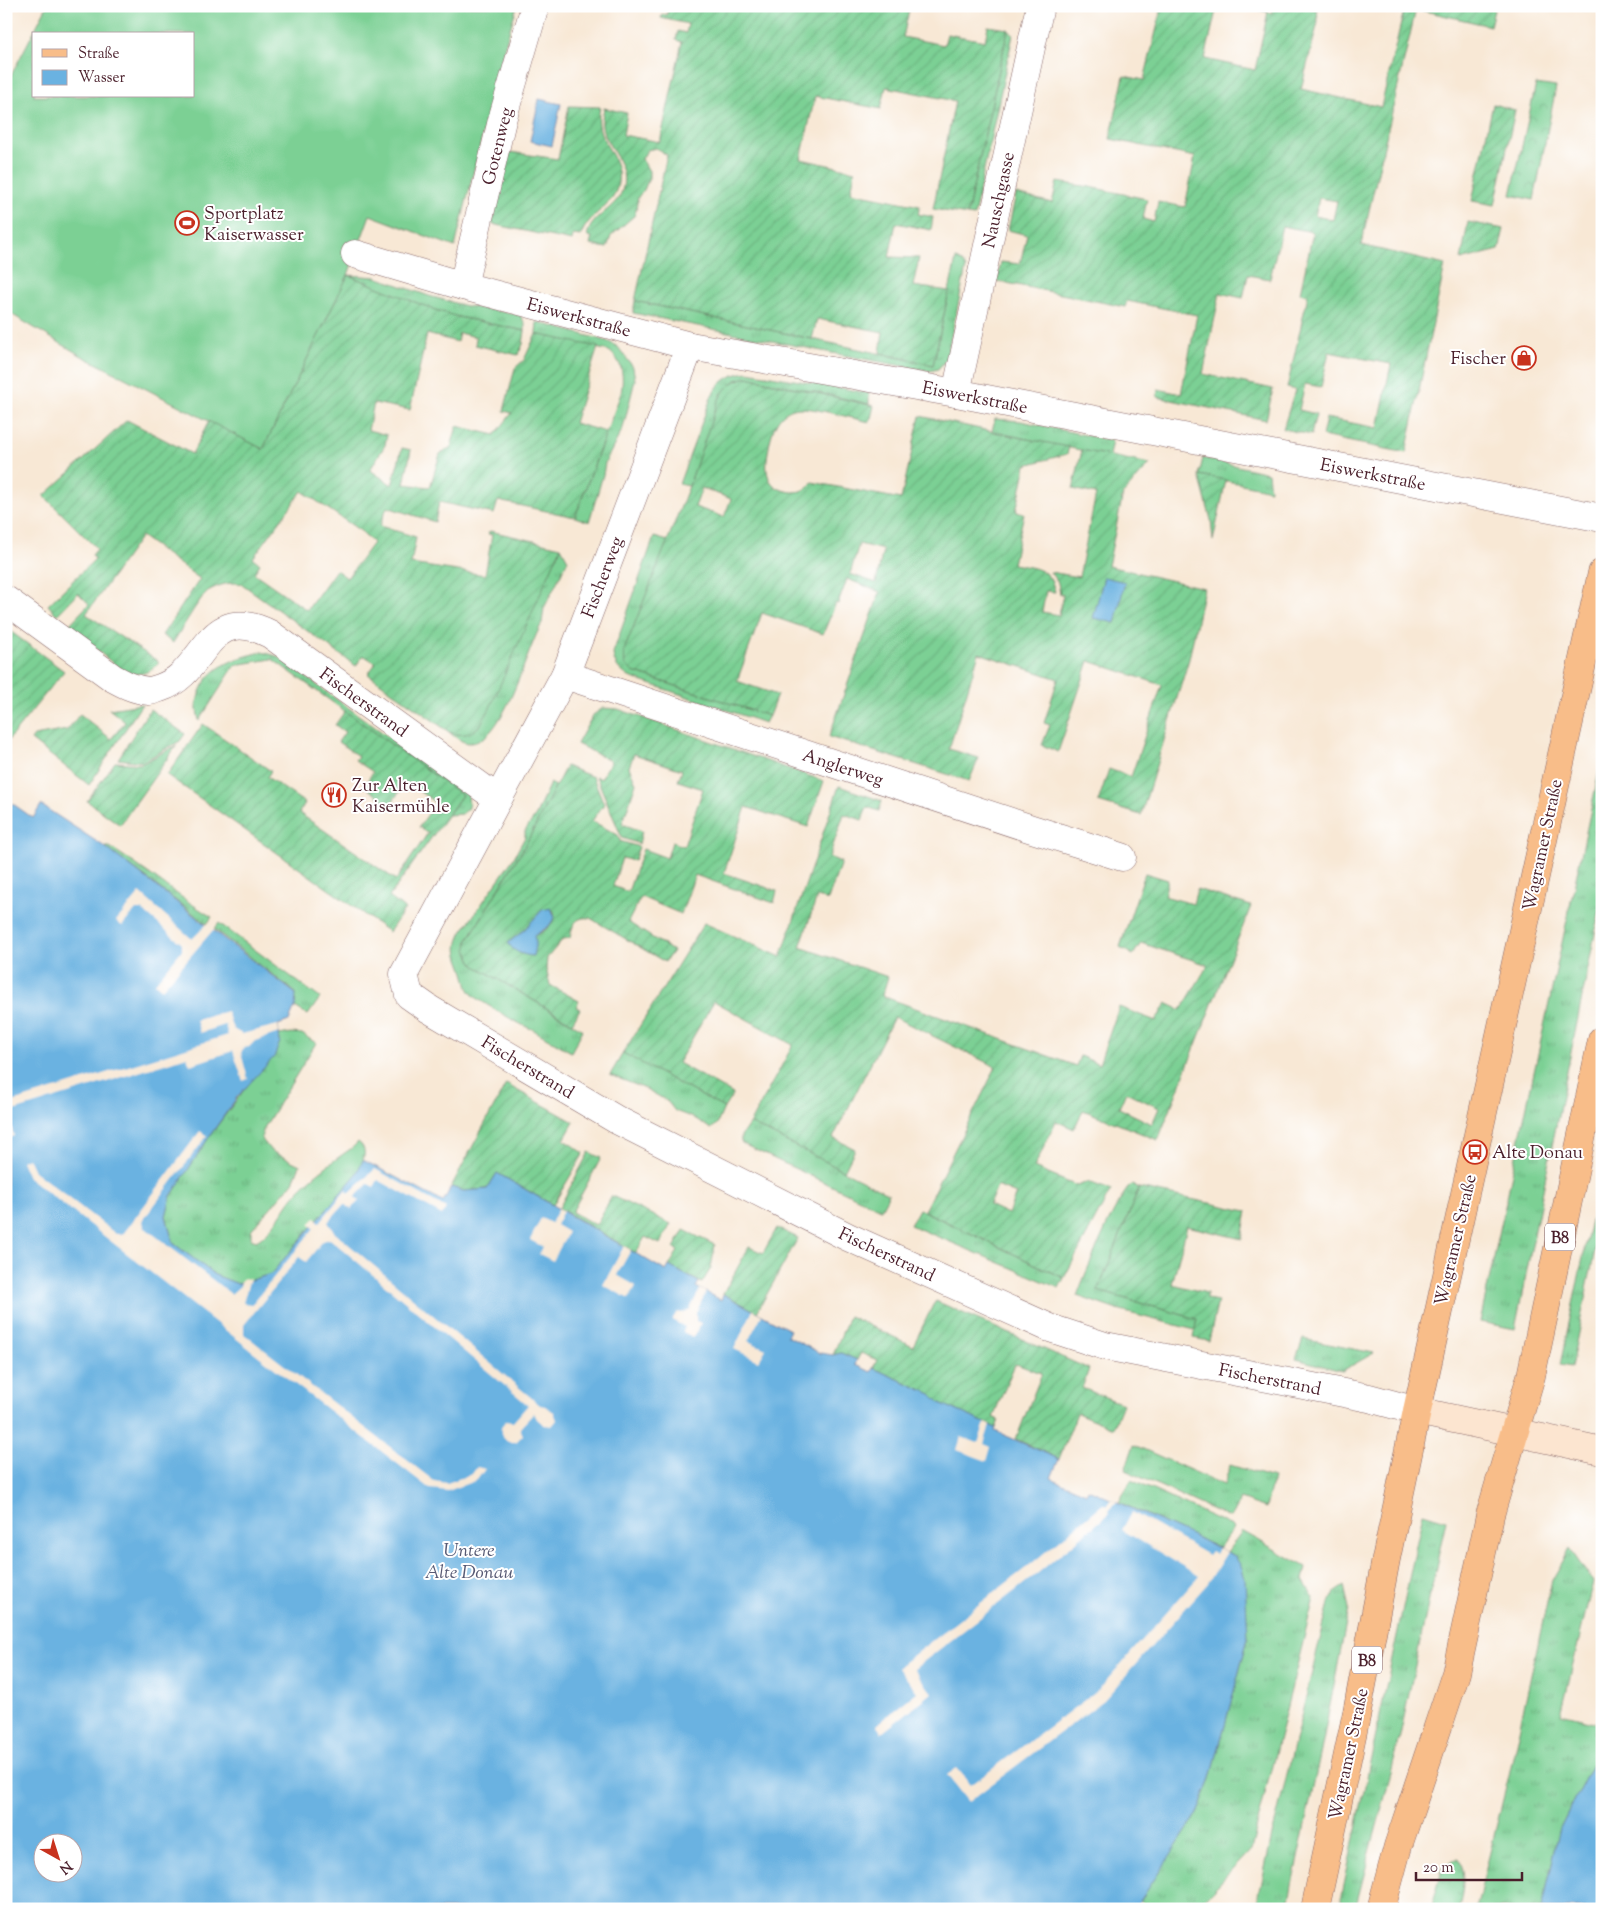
<svg xmlns="http://www.w3.org/2000/svg" width="1608" height="1915" font-family="'Sorts Mill Goudy',serif">
	<style>
		.grass { fill: url(#grass-tufts); stroke: #627860 }
		.park { fill: url(#park-crowns); stroke: #627860 }
		.garden { fill: url(#garden-furrows); stroke: #627860; fill-rule: evenodd }
		.pitch { fill: #7bd094; stroke: #627860; fill-rule: evenodd }
		.water { fill: #6ab2e1; stroke: #5a6886; fill-rule: evenodd }
		.pier { fill: #f8e8d5 }
		.lines { fill: none; stroke-linecap: round; stroke-linejoin: round }
		.street-casing { stroke: #876566; stroke-width: 29 }
		.secondary-casing { stroke: #876566; stroke-width: 29 }
		.primary-casing { stroke: #876566; stroke-width: 29 }
		.street { stroke: #fff; stroke-width: 28 }
		.secondary { stroke: #fce5d0; stroke-width: 28 }
		.primary { stroke: #f8bd89; stroke-width: 28 }
		.labels { text-anchor: middle; stroke-width: 4; stroke-linejoin: round; paint-order: stroke }
		.shield { fill: #fff; stroke: #80626b; stroke-width: 1 }
		.shield-label { font-size: 16px; font-weight: bold; fill: #4a1f2b }
		.street-label { font-size: 18px; fill: #4a1f2b; stroke: #fff }
		.poi-label { font-size: 18px; fill: #4a1f2b; stroke: #fff; text-anchor: start }
		.water-label { font-size: 19px; font-style: italic; fill: #575a74; stroke: #fff }
	</style>
	<defs>
		<pattern id="grass-tufts" width="24" height="20" patternUnits="userSpaceOnUse" patternTransform="scale(1.25)"><rect width="24" height="20" fill="#7bd094"/><path d="M3 7l-1-3M5 7V3M7 7l1-3M15 17l-1-3M17 17v-4M19 17l1-3" fill="none" stroke="#6cb280"/></pattern>
		<pattern id="park-crowns" width="20" height="18" patternUnits="userSpaceOnUse" patternTransform="scale(1.25)"><rect width="20" height="18" fill="#7bd094"/><path d="M2 6a3 3 0 1 1 6 0M12 15a3 3 0 1 1 6 0" fill="none" stroke="#6cb280"/></pattern>
		<pattern id="garden-furrows" width="10" height="10" patternUnits="userSpaceOnUse" patternTransform="scale(1.25)"><rect width="10" height="10" fill="#7bd094"/><path d="M-1 1l2-2M0 10L10 0M9 11l2-2" fill="none" stroke="#6cb280"/></pattern>
	</defs>
	<rect width="100%" height="100%" fill="#fff"/>
	<filter id="ink" filterUnits="userSpaceOnUse"><feTurbulence type="fractalNoise" baseFrequency=".02" numOctaves="2"/><feDisplacementMap in="SourceGraphic" scale="10" xChannelSelector="R" yChannelSelector="G"/><feConvolveMatrix kernelMatrix="1 2 1 2 8 2 1 2 1" color-interpolation-filters="sRGB"/></filter>
	<filter id="wash" filterUnits="userSpaceOnUse"><feTurbulence type="fractalNoise" baseFrequency=".0096" numOctaves="4" result="noise"/><feDisplacementMap in="SourceGraphic" scale="20" xChannelSelector="R" yChannelSelector="G"/><feGaussianBlur stdDeviation="1.12" result="paint"/><feColorMatrix in="noise" values="0 0 0 0 0 0 0 0 0 0 0 0 0 0 0 0 0 1.4 0 .05"/><feComposite in="paint" operator="in"/></filter>
	<g filter="url(#wash)">
		<rect width="100%" height="100%" fill="#f8e8d5"/>
		<g class="grass">
			<path d="M1008,29l5,6 -39,181 -7,-1z"/>
			<path d="M956,259l7,4 3,5 -20,92 -8,9 -8,2 -93,-17 -204,-41 2,-12 298,64z"/>
			<path d="M348,275l28,2 53,19 37,10 49,8 6,2 4,8v7l-67,-14 -26,-8z"/>
			<path d="M537,322l70,19 11,6 15,20 2,13 -12,48 -18,35 -2,12 -14,47 -14,-5 46,-124c3,-17 2,-31 -12,-42l-73,-17z"/>
			<path d="M748,372l121,21v11l-122,-27 -11,3 -15,14 -32,92 -10,-2 33,-89c9,-15 18,-21 36,-23z"/>
			<path d="M995,419l26,2 91,20 -3,15 -87,-18 -30,-7z"/>
			<path d="M1203,458l65,15 2,17 -71,-15z"/>
			<path d="M654,537l14,4 -44,110 1,13 8,8 136,44 -4,7 -136,-46c-10,-7 -15,-12 -16,-24z"/>
			<path d="M561,547l7,13 -24,48 -2,15c-4,8 -8,16 -11,25 -10,22 -31,95 -61,95 -8,0 -15,-6 -21,-11 14,5 20,0 31,-6z"/>
			<path d="M262,652l15,4 142,103 28,17 21,18 1,14 -7,6 -14,1 14,-20 -190,-136 -37,6 -36,56c-1,-6 -3,-14 -2,-19 7,-35 36,-43 65,-50z"/>
			<path d="M1602,758v141l-87,430 -35,-7z"/>
			<path d="M550,783l6,3 -29,56 -59,98 1,17 5,8 109,65 -12,22 -39,-23c-9,-2 -53,-28 -60,-35 -5,-6 -5,-11 -7,-18 -5,-19 -13,-24 -3,-44l51,-73 12,-22v-6l11,-16z"/>
			<path d="M105,847h5c35,22 67,49 102,70l-5,7z"/>
			<path d="M219,923l101,75 -12,17 -13,-8 1,-14 -82,-64z"/>
			<path d="M291,1033l11,1 14,9 -52,85 -3,10 10,13 29,14 -7,17 -42,48v9l5,2c17,-8 29,-37 43,-51 15,-15 35,-30 53,-42l6,-6c13,9 3,23 -3,34l-84,98 -33,10 -23,-9 -42,-32 -7,-27 5,-20 40,-62 69,-92 -1,-7z"/>
			<path d="M623,1053l101,55 -7,16 -6,5 -15,-10 -21,-8 -8,-10 -21,-12 -36,-14z"/>
			<path d="M750,1123l139,71 -8,15 -136,-64 -4,-3v-6z"/>
			<path d="M1602,1169v47l-31,151 -11,-2z"/>
			<path d="M1132,1184l7,4 -41,103 99,28 -2,11 -78,-20 -40,-14c7,-20 41,-102 55,-112z"/>
			<path d="M919,1209l145,69 -5,10 -149,-63z"/>
			<path d="M1303,1339l71,14 -32,18 -46,-12z"/>
			<path d="M1134,1445l90,40 6,-20 43,13 -7,30 -26,-9 -10,19 -105,-48z"/>
			<path d="M1131,1480l103,47 -15,21 -100,-46z"/>
			<path d="M1423,1513l23,7 -49,230 -42,159h-16z"/>
			<path d="M1242,1531l64,36 -3,13 11,18 -63,252 -56,59h-47l-8,-8 55,-83 15,-37 38,-143 -13,-81 -8,-5z"/>
			<path d="M1570,1549l23,33 -32,132 41,10v4l-7,12 1,17 -36,71 -18,81h-66l33,-134 43,-195z"/>
			<path d="M1344,1586l5,22 -28,143 -34,158h-31l17,-78 55,-224 7,-15z"/>
			<path d="M1458,1858c8,19 5,30 1,51h-28l12,-42z"/>
		</g>
		<path class="park" d="M1536,84l20,3 -22,113 -23,-5z"/>
		<g class="garden">
			<path d="M668,6h242l-7,31 41,8 3,-11 38,7 3,-15 20,3 -41,186 -34,-6 22,-108 -69,-14 -5,22 -66,-13 -14,63 54,12 -4,21 69,14 -2,8 15,3 -2,13 -35,-7 -7,34 30,1 -6,28 36,5 -16,74 -53,-12 3,-21 -66,-13 -5,20 -177,-38 32,-146 -11,-7 -9,2 -5,9 7,12v7l-5,12 -6,7 -3,18 -24,21 -4,12 -17,-3 2,-8 -5,-1c4,-22 32,-27 36,-49 5,-24 -16,-38 -21,-60 -1,-6 1,-13 2,-19l23,5 -4,22 37,7 22,-100 -6,-2 2,-9 8,2 2,-9 -27,-6 1,-4 5,1z"/>
			<path d="M1160,6h57l-12,53 50,11 13,-58 -25,-6h26l-1,6 4,1 1,-7h25l19,3 1,13 -17,67 80,18 24,-101h90l-5,20 -74,-17 -55,236 84,20 -39,188 -84,-17 4,-18 52,10 13,-64 -62,-12 -8,35 -16,-3 -6,26 17,4 -5,21 -28,-6 12,-39 -8,-2 21,-93 -8,-2 13,-61 -31,-6 -12,53 -22,-4 -5,23 -23,-5 -17,81 70,15 -7,31 -109,-23 1,-8 23,5 16,-79 -70,-14 -2,6 -128,-26 4,-19 19,2 7,-29 -19,-5 8,-36 36,9 5,-21 33,5 57,12 -4,20 11,3 4,-20 27,5 10,-50 -85,-18 14,-63 20,4 18,-73zM1319,198l18,3 -4,19 -18,-4z"/>
			<path d="M1493,104l22,6 -20,95 -23,-4z"/>
			<path d="M569,106l31,1c-8,36 22,44 18,76 -3,23 -31,31 -37,53l-8,-1 -1,6 -80,-17 18,-72 48,7z"/>
			<path d="M1468,222l36,7 -5,21 -38,10z"/>
			<path d="M348,275l84,34 26,8 67,14 -2,13 -5,11 -43,-10 1,-8 -17,-4 -2,9 -30,-8 -17,76 -36,-7 -6,27 19,5 -2,10 -15,25 22,15 10,-37 9,2 -7,34 26,3 10,-33 11,-7 6,-21 38,9 17,-22 -8,-2 11,-43 9,-8 12,-26 62,13 -24,76 32,9 -31,85 -77,-16 -4,13 -55,-12 -4,20 -48,-15 -7,19 36,11 -5,27 74,11 7,-40 -4,-1 2,-3 71,16 -72,163c-9,17 -18,30 -40,22l-81,-58 8,-11 -13,-8 -7,11 -114,-82c-11,-3 -24,1 -34,7 -7,5 -29,42 -35,52l-11,-8 38,-56 -59,-43 -55,78 73,48c-9,13 -25,15 -38,8l-53,-44 21,-22 -11,-11 -21,22 -9,-10 47,-46 -3,-4 5,-6 -53,-53 83,-76 65,34 17,-33 54,28zM302,491l60,41 11,11 -26,35 -11,-8 -29,40 -53,-37 6,-9 -7,-6z"/>
			<path d="M747,377l127,29 -4,16c-16,-3 -57,-15 -71,-14 -21,2 -27,22 -30,39 -5,23 -4,43 24,45 8,0 16,-3 19,-10l89,17 19,-83 102,22 47,9 -2,7 -41,11 -10,46 8,2 -11,51c21,4 37,3 42,28l-9,-1 -4,21 17,3 4,-21h-3l-2,-11 -8,-11 29,5 17,-83 -23,-5 9,-39 68,14 -27,30 -15,72 96,22 -15,71 -48,156 -43,-13 11,-33 22,8 31,-92 -73,-24 -31,91 -16,-7 8,-20 -6,-2 14,-44 -79,-26 -30,96 30,9 -10,23 -140,-44 51,-145 -33,-13 -9,25 -2,-1 -13,31 -61,-21 -25,68 40,14 -8,21 -136,-44 -8,-8 -1,-13 65,-165 28,-82c6,-15 14,-23 30,-27zM702,488l29,11 -7,18 -29,-10zM859,544l24,6 -7,33 -26,-9z"/>
			<path d="M1199,475l27,5 -13,61 -2,-21z"/>
			<path d="M6,628l58,43 -58,72z"/>
			<path d="M142,704l-53,81 -58,-45 3,-4 33,-6 13,-16 31,25 14,-17 -16,-13z"/>
			<path d="M603,708l15,1 206,72 -16,46 -62,-20 -22,66 53,18 -3,12 -79,-28 -14,39 -40,-17 -13,25 45,29 -8,11 -75,-44c-15,-2 -18,8 -20,20l-7,1 -16,19 -1,11 4,16 29,16 -3,6 4,2 -8,14 -98,-58c-6,-8 -8,-16 -6,-25l59,-98 39,-76 27,11 11,27 -12,17 26,14 2,6 19,6 -5,14 -12,-3 -9,28 15,6 15,-43 24,9 5,-16 12,4 19,-57 -25,-8 4,-11 -48,-16 -5,13 7,16 -14,41 20,7 -3,13 -17,-6 -26,-62 5,3 10,-18 -34,-17 16,-29zM542,910l12,1c3,23 -31,28 -46,32l15,-12z"/>
			<path d="M150,709l35,25 -5,7 -38,21 -24,-3z"/>
			<path d="M345,711l117,84 -73,102 16,12 -16,23 -222,-157 36,-51 68,47 -4,6 38,26 -6,10 97,67 32,-47 -9,-6 17,-24 -30,-21 -16,23 -26,-19 9,-14 -18,-12 3,-4 -20,-14 7,-10 -10,-7z"/>
			<path d="M177,745l-57,80 -33,-24 28,-39 26,2z"/>
			<path d="M839,786l43,15 -3,10 -12,-4 -5,13 -18,-6 -15,43 12,5 -13,38 -11,-3 -17,50 88,30 -6,19 194,70 4,-10 19,8 20,-57 37,14 10,-18 15,7 27,-45 -67,-22 -8,12 -13,-8 25,-74 23,7 -4,16 29,8 4,-15 54,17 -93,234 -75,-30 -9,19 -18,-8 -22,47 43,18 11,-4 23,8 -47,88 -140,-67 72,-144 -102,-50 -61,121 22,11 -11,22 -94,-48 43,-78 -79,-44 -36,62 55,31 -9,14 -101,-55 81,-130 77,34zM1126,1092l33,16 -7,16 -33,-16zM997,1186l19,8 -8,20 -19,-9z"/>
			<path d="M506,1084l68,38 -10,18 20,13 -31,52 -56,-32 -10,16 -23,2 -13,-4z"/>
			<path d="M589,1152l12,6 -29,54 24,13 16,-29 59,28 -11,20 -15,-7 -9,16 -77,-45z"/>
			<path d="M1139,1188l108,23 -5,28 -55,-13 -15,58 35,9v6l11,2 -9,40 -16,-3 4,-19 -99,-28z"/>
			<path d="M777,1228l21,10 -41,74 -34,-18 26,-47 14,6z"/>
			<path d="M684,1230l31,15 -4,23 -9,15 -33,-17 9,-15 -4,-3z"/>
			<path d="M936,1301l153,68 -7,19 41,16 -10,24 -36,-15 -18,46 -43,-20 26,-66 -27,-9 -22,53 6,3 -3,8 -56,-25 -9,-9 -58,-26 4,-8 -16,-7 -4,7 -16,-7 -8,2 16,-39 64,30 20,-41z"/>
		</g>
		<path class="pitch" d="M47,6h470l-14,46 -48,195 -85,-32 -22,60 -85,174 -183,-94 -74,-44v-226zM34,34h160v62h-160z"/>
		<g class="water">
			<path d="M539,99l22,5 -9,42 -22,-5z"/>
			<path d="M1104,577l21,5 -10,41 -22,-5z"/>
			<path d="M6,799l27,19 8,-13 64,42 191,147 -1,13 -6,14 -11,4 2,17 -6,15 -36,39 -27,38 -40,62 -5,20 7,27 42,32 23,9 33,-10 84,-98 8,-16 80,42 8,-15 13,4 23,-2 10,-16 169,98 3,-5 30,16 -3,5 25,13 2,-6 67,36 -3,6 33,17 13,2 8,-2 16,7 -2,5 16,7 2,-4 58,26 9,9 56,25 -1,3 64,28 -8,19 35,15 2,-4 103,46 44,21 7,12 3,11 3,59 -38,143 -15,37 -55,83 -3,8h-1131zM42,1842h30v30h-30z"/>
			<path d="M551,908l4,9 -6,9 -15,10 2,6 -3,14c-11,-1 -19,-4 -25,-13l15,-12 19,-21z"/>
			<path d="M1602,1739v170h-60l18,-81 36,-71 -1,-17z"/>
		</g>
		<g class="pier">
			<path d="M140,893l52,46 15,-15 7,5 -52,60 -7,-6 27,-33v-6l-40,-34h-6l-14,16 -6,-5z"/>
			<path d="M227,1011l6,18 9,5 36,-9 1,8 -24,8 -6,6 -5,1 -3,5 7,26 -5,2 -10,-30 -43,14 -3,-8 -180,56 7,23 -6,2 -2,-4v-30l222,-69 -3,-10 -25,8 -4,-13z"/>
			<path d="M200,1131l7,5 -64,84 1,7 87,67 9,-8 2,-6 8,-2 -7,25 9,1 62,-76 -5,-4 6,-6 5,4 26,-32 3,3 26,-24 71,39 -4,7 -64,-35 -4,7 -6,-3 -13,13 4,4 -8,8 -7,-5 -16,18 7,11 205,172 5,1 9,6 3,8 -5,6 -8,-1 -7,-6 -3,-6 -14,15 3,7 -7,7h-8l-6,-7 -1,-7 4,-7 8,1 15,-17 -198,-166 -7,2 -17,21 -7,-5 -55,68v9l190,147 13,2 25,-9 5,-7 8,2 -8,11 -29,11 -18,-2 -402,-312 -7,-16 7,-3 6,13 82,63h7z"/>
			<path d="M559,1208l4,3 -7,14 12,7 -15,29 -14,-7 4,-7 -13,-7 11,-22 10,5z"/>
			<path d="M624,1246l7,4 -14,25 19,11 -7,13 -26,-14z"/>
			<path d="M700,1289l6,3 -10,21v8l5,2 -8,14 -10,-5 2,-5 -13,-7 5,-8 5,1 8,-4z"/>
			<path d="M753,1310l9,5 -14,26 18,8 -7,12 -25,-12z"/>
			<path d="M985,1423l5,2 -6,19 7,3 -4,14 -30,-11 4,-13 17,6z"/>
			<path d="M1111,1499l6,2 -8,10 1,2 -72,60 -124,96 18,24 -50,40 -6,-8 41,-33 -19,-25 133,-103 72,-60 3,2z"/>
			<path d="M1132,1512l76,43 3,-4 5,3 3,-6 8,4 -19,31 -104,117 -136,102 -21,-27 10,-7 14,17 127,-95 101,-114 -77,-46z"/>
			<path d="M1602,1739v89l-7,-88z"/>
		</g>
	</g>
	<g filter="url(#ink)">
		<g class="lines">
			<g class="street-casing">
				<g id="street">
					<path d="M355,254l108,32 227,60 266,47 646,125"/>
					<path d="M463,286l39,-166 33,-114"/>
					<path d="M956,393l84,-387"/>
					<path d="M6,600l107,78c11,6 22,12 36,13 3,0 7,-2 11,-3 47,-15 45,-87 110,-54l228,165 -94,175 5,21 20,14 188,111 231,117 202,91 55,18 264,52 48,13"/>
					<path d="M565,675l467,154 90,28"/>
					<path d="M498,799l67,-124 125,-329"/>
				</g>
			</g>
			<g class="secondary-casing">
				<path id="secondary" d="M1417,1411l185,40"/>
			</g>
			<g class="primary-casing">
				<g id="primary">
					<path d="M1315,1909l42,-197 29,-153 31,-148 185,-838"/>
					<path d="M1381,1909l17,-63 58,-173 34,-158 41,-139 71,-336"/>
				</g>
			</g>
			<use href="#street" class="street"/>
			<use href="#secondary" class="secondary"/>
			<use href="#primary" class="primary"/>
		</g>
	</g>
	<defs>
		<g id="stadium-ring" transform="scale(1.25)"><circle r="9.5" fill="#fff" stroke="#c8321e" stroke-width="1.5"/><path d="M0-5a6.5 5 0 1 0 0 10a6.5 5 0 1 0 0-10ZM-3.5-1.8h7v3.6h-7Z" fill="#c8321e"/></g>
		<g id="shop-ring" transform="scale(1.25)"><circle r="9.5" fill="#fff" stroke="#c8321e" stroke-width="1.5"/><path d="M-5-2.5h2.3a2.7 3.5 0 0 1 5.4 0H5L5.5 6h-11ZM-1.5-2.5h3a1.5 2.3 0 0 0-3 0Z" fill="#c8321e"/></g>
		<g id="restaurant-ring" transform="scale(1.25)"><circle r="9.5" fill="#fff" stroke="#c8321e" stroke-width="1.5"/><path d="M-5-6h1v4h1v-4h1v4h1v-4h1v5L-1.5 .5V6h-2V.5L-5-1ZM5-6V6H3V1.5H1.5Q1.5-4 5-6Z" fill="#c8321e"/></g>
		<g id="bus-ring" transform="scale(1.25)"><circle r="9.5" fill="#fff" stroke="#c8321e" stroke-width="1.5"/><path d="M-5-6H5V4H4V6H2V4H-2V6H-4V4H-5ZM-3.5-4V0h7V-4ZM-3.5 1.2v1.5H-2V1.2ZM2 1.2v1.5H3.5V1.2Z" fill="#c8321e"/></g>
	</defs>
	<g fill-rule="evenodd">
		<use href="#stadium-ring" x="187" y="223"/>
		<use href="#shop-ring" x="1524" y="358"/>
		<use href="#restaurant-ring" x="334" y="795"/>
		<use href="#bus-ring" x="1475" y="1152"/>
	</g>
	<g class="labels">
		<g class="shield">
			<rect x="1545" y="1223.5" width="30" height="27" rx="4"/>
			<rect x="1352" y="1646.5" width="30" height="27" rx="4"/>
		</g>
		<g class="shield-label">
			<text x="1560" y="1243">B8</text>
			<text x="1367" y="1666">B8</text>
		</g>
		<g class="street-label">
			<text transform="translate(497 146) rotate(-76)" y="6">Gotenweg</text>
			<text transform="translate(998 200) rotate(-78)" y="6">Nauschgasse</text>
			<text transform="translate(579 317) rotate(15)" y="6">Eiswerkstraße</text>
			<text transform="translate(975 397) rotate(11)" y="6">Eiswerkstraße</text>
			<text transform="translate(1373 474) rotate(11)" y="6">Eiswerkstraße</text>
			<text transform="translate(602 577) rotate(-69)" y="6">Fischerweg</text>
			<text transform="translate(364 702) rotate(36)" y="6">Fischerstrand</text>
			<text transform="translate(843 767) rotate(18)" y="6">Anglerweg</text>
			<text transform="translate(1542 845) rotate(-78)" y="6">Wagramer Straße</text>
			<text transform="translate(528 1067) rotate(31)" y="6">Fischerstrand</text>
			<text transform="translate(1455 1240) rotate(-77)" y="6">Wagramer Straße</text>
			<text transform="translate(887 1254) rotate(25)" y="6">Fischerstrand</text>
			<text transform="translate(1270 1379) rotate(11)" y="6">Fischerstrand</text>
			<text transform="translate(1348 1754) rotate(-78)" y="6">Wagramer Straße</text>
		</g>
		<g class="poi-label">
			<text x="204" y="219">Sportplatz<tspan x="204" dy="21">Kaiserwasser</tspan></text>
			<text x="1506" y="364" text-anchor="end">Fischer</text>
			<text x="352" y="791">Zur Alten<tspan x="352" dy="21">Kaisermühle</tspan></text>
			<text x="1492" y="1158">Alte Donau</text>
		</g>
		<g class="water-label">
			<text x="469" y="1556">Untere<tspan x="469" dy="22">Alte Donau</tspan></text>
		</g>
	</g>
	<rect width="1608" height="1915" fill="none" stroke="#fff" stroke-width="25"/>
	<rect x="32" y="32" width="162" height="65" fill="#ffffff" stroke="#b7a5aa"/>
	<rect x="42" y="49" width="25" height="8" fill="#f8bd89" stroke="#b7a5aa"/>
	<text x="78" y="58" font-size="15" fill="#4a1f2b">Straße</text>
	<rect x="42" y="70" width="25" height="15" fill="#6ab2e1" stroke="#b7a5aa"/>
	<text x="78" y="82" font-size="15" fill="#4a1f2b">Wasser</text>
	<g transform="translate(58 1858) rotate(141)"><circle r="24" fill="#ffffff" stroke="#b7a5aa"/>
	<path d="M0-4L9 19L0 12L-9 19Z" fill="#c8321e"/>
	<text y="-8" font-size="14" font-weight="bold" text-anchor="middle" fill="#4a1f2b">N</text>
	</g>
	<path d="M1416 1872v8h106v-8" fill="none" stroke="#4a1f2b" stroke-width="2.5"/>
	<text x="1423" y="1872" font-size="15" fill="#4a1f2b" stroke="#ffffff" stroke-width="4" paint-order="stroke">20 m</text>
</svg>
